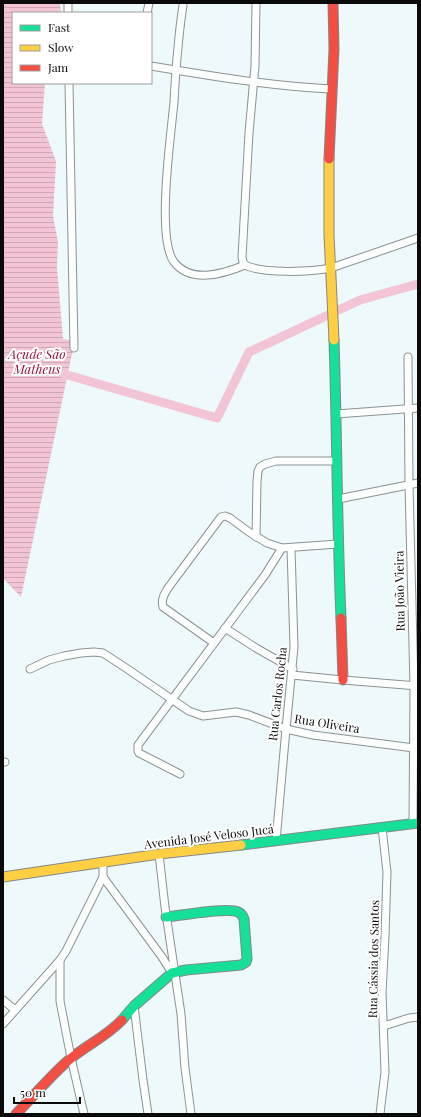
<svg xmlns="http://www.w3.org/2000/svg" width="421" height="1117" font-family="'Playfair Display',serif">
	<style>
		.water { fill: url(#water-rules) }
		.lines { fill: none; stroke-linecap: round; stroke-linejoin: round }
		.canal { stroke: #f3c4d6; stroke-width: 9 }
		.street-casing { stroke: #8c9292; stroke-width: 9 }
		.fast-casing { stroke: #838889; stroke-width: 11 }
		.slow-casing { stroke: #838889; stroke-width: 11 }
		.jam-casing { stroke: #838889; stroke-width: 11 }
		.street { stroke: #fcfefe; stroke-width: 7 }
		.fast { stroke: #16e098; stroke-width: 9 }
		.slow { stroke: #ffcf43; stroke-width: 9 }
		.jam { stroke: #f24e42; stroke-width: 9 }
		.labels { text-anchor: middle; stroke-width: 4; stroke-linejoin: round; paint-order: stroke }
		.street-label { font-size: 12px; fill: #0a0a0a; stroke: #fff }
		.water-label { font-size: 13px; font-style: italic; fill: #9b153a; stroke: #fff }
	</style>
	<defs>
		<pattern id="water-rules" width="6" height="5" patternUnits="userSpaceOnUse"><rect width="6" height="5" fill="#f3c4d6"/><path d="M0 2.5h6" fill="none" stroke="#cfa7b6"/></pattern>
	</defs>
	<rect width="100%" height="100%" fill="#edf9fa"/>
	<path class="water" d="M3,3h57l1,10h-48v70h32l-3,41 14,37 -3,55 5,26 -1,25 6,72 11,2 -1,8 -52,248 -18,-19z"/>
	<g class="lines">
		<path class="canal" d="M64,374l153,44 32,-66 111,-52 58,-16"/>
		<g class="street-casing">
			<g id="street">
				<path d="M68,3v10"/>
				<path d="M256,3l-1,63 -6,67 -7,124 1,5 2,3c18,9 65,7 86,3l87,-30"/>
				<path d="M183,5c-2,14 -4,29 -5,43 -2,18 -3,36 -4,54 -3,33 -18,136 0,160 17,22 49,12 71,3"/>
				<path d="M147,13l2,-10"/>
				<path d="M151,66c60,10 120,20 180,23"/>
				<path d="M69,83l5,265"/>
				<path d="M408,357l1,127 5,202 -1,138"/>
				<path d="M336,414l82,-6"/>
				<path d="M338,499l80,-16"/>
				<path d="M256,537l1,-56 1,-10 2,-4 5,-3 11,-3h61"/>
				<path d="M225,628l31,20 37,21"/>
				<path d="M214,643l-51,-36c-2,-8 1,-12 5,-19l53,-71 4,-1 5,2 19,14 18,11 15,5 56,-4"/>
				<path d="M30,669l19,-9 15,-4 17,-3 13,-1 9,1 20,13 66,45 14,5 33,-4 13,3 37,14 27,6 101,13"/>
				<path d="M292,675l51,5 75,6"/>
				<path d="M3,762h2"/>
				<path d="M180,774l-41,-21 -1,-2v-6l127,-170 17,-27"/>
				<path d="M276,841l10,-112 8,-82 -3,-99"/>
				<path d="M159,854l6,53 16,107 4,54 6,46"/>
				<path d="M103,877l59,80 10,16"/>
				<path d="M60,960v41l11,57 13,56"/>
				<path d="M3,1000l12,10"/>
				<path d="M134,1006l9,74 5,34"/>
				<path d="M3,1024l57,-64 6,-9 37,-74v-14"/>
				<path d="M384,1026l25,-8 9,-1"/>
				<path d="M380,1114l5,-42 -3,-79 3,-57 2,-64 -5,-44"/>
			</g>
		</g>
		<g class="fast-casing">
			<g id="fast">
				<path d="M334,340c3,93 3,185 7,278"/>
				<path d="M241,845l177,-22"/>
				<path d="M122,1020l12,-14 38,-33 14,-3 55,-5 5,-3 1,-3 -3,-40c-1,-3 -3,-6 -6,-7 -11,-5 -58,4 -72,5"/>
			</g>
		</g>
		<g class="slow-casing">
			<g id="slow">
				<path d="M329,159v76l5,105"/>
				<path d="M3,877l156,-23 82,-9"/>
			</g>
		</g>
		<g class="jam-casing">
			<g id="jam">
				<path d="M329,159l5,-110 -1,-46"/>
				<path d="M341,618l2,62"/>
				<path d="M16,1114c18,-18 35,-39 54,-55 17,-14 37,-23 52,-39"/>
			</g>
		</g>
		<use href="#street" class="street"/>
		<use href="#fast" class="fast"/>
		<use href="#slow" class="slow"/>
		<use href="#jam" class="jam"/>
	</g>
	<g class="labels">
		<g class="street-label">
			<text transform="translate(400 591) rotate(-91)" y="4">Rua João Vieira</text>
			<text transform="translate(278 694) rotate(-84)" y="4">Rua Carlos Rocha</text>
			<text transform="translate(327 724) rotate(9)" y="4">Rua Oliveira</text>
			<text transform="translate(209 837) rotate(-7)" y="4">Avenida José Veloso Jucá</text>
			<text transform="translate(374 959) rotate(-89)" y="4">Rua Cássia dos Santos</text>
		</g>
		<g class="water-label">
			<text x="37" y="359">Açude São<tspan x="37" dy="15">Matheus</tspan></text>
		</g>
	</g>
	<rect width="421" height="1117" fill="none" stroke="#0a0a0a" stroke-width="8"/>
	<rect x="12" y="12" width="140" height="72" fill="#ffffff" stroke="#9d9d9d"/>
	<rect x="20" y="25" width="20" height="6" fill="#16e098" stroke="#9d9d9d"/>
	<text x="48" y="32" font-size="12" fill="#0a0a0a">Fast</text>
	<rect x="20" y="45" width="20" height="6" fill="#ffcf43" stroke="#9d9d9d"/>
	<text x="48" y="52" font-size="12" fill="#0a0a0a">Slow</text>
	<rect x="20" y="65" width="20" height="6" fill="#f24e42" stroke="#9d9d9d"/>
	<text x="48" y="72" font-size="12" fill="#0a0a0a">Jam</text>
	<path d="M14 1097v6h66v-6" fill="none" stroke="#0a0a0a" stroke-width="2"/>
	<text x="20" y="1097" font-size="12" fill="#0a0a0a" stroke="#ffffff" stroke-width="3" paint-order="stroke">50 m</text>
</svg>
